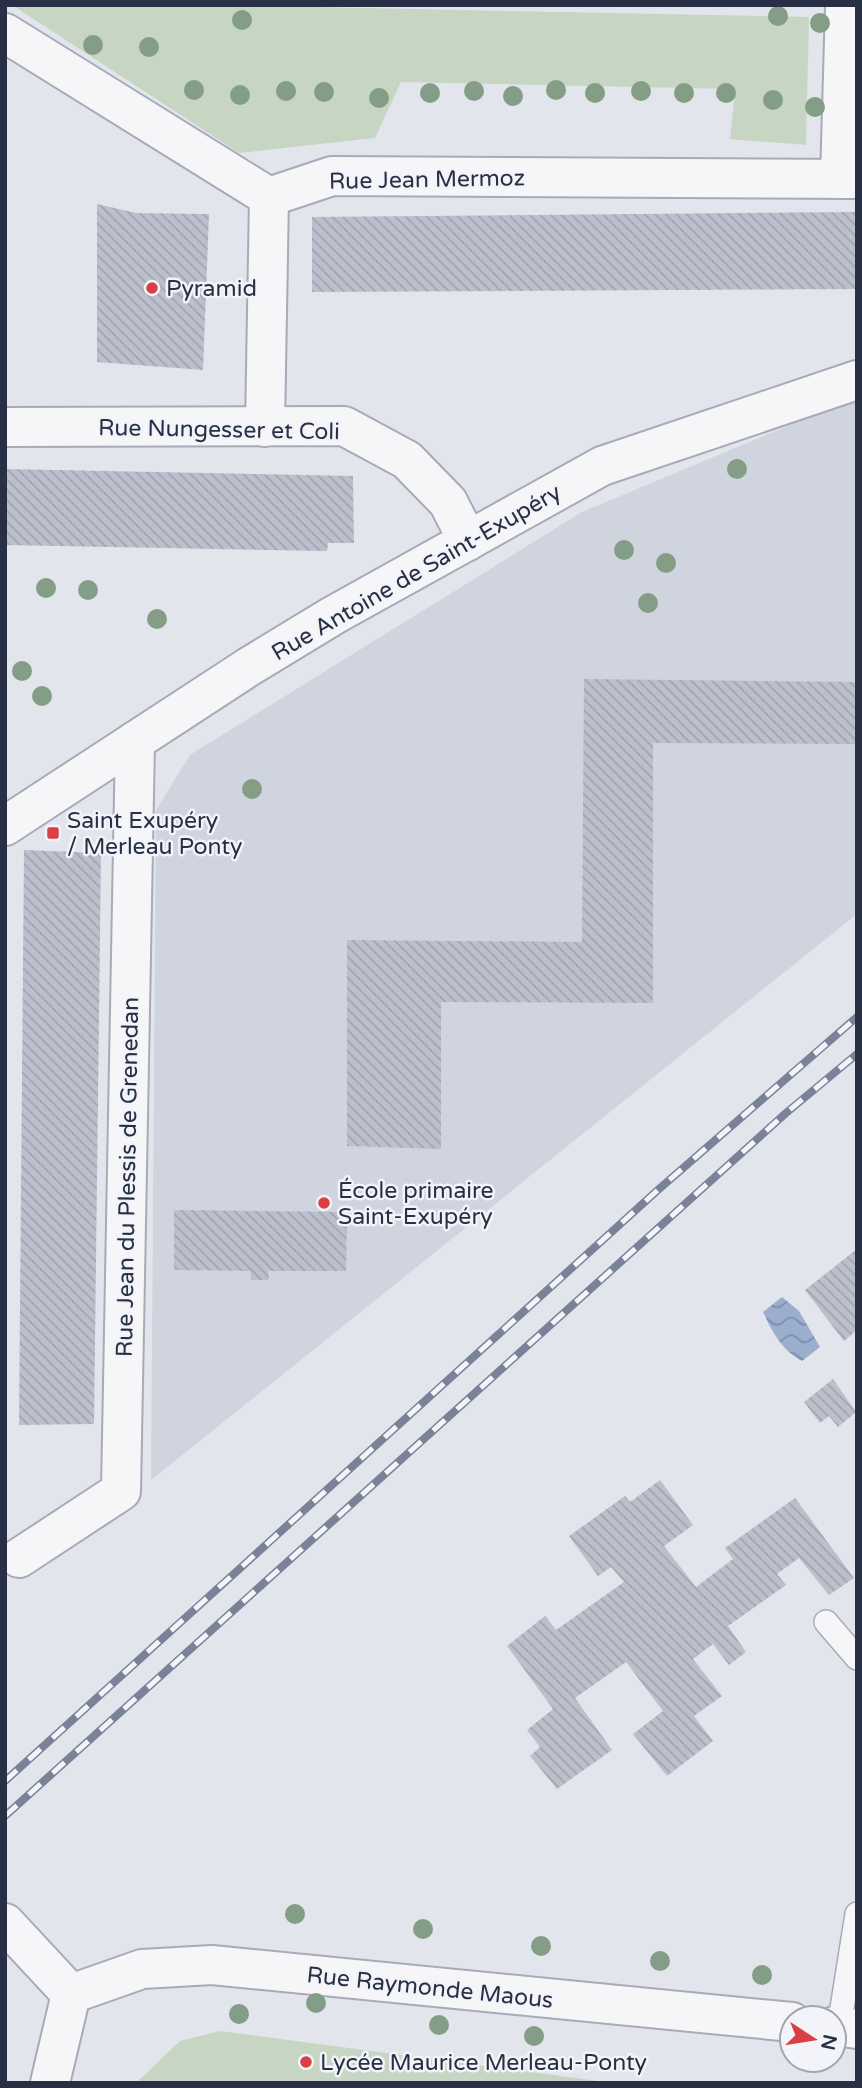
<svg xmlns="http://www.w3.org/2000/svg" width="862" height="2088" font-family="'Varela Round',sans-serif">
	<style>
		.built { fill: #d0d4de }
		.green { fill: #c6d6c3 }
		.water { fill: url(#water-waves) }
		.building { fill: url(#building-back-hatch) }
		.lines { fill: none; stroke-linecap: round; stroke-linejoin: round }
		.service-casing { stroke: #a7abb7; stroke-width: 26 }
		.minor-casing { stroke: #a7abb7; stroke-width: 42 }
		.service { stroke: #f6f6f9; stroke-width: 23 }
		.minor { stroke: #f6f6f9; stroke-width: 38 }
		.rail-casing { stroke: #7a8297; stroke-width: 8 }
		.rail { stroke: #f2f4f9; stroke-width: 5; stroke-dasharray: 16; stroke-linecap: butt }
		.tree { fill: #849d87 }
		.poi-dot { fill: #d93f45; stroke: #f2f4f9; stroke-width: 2.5 }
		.labels { text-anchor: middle; stroke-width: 5; stroke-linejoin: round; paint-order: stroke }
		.street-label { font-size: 23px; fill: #293045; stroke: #f2f4f9 }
		.poi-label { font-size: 23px; fill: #293045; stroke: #f2f4f9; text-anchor: start }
	</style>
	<defs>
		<pattern id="water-waves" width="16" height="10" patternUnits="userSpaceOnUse" patternTransform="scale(1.75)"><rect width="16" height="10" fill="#9baece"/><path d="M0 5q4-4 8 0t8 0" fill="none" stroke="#7e8ea9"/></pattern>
		<pattern id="building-back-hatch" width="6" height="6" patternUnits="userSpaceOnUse" patternTransform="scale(1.75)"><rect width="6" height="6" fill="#bcc0cc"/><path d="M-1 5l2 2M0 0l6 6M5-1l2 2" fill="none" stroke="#a2a5b1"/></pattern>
	</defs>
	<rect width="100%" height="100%" fill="#e2e5ec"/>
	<path class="built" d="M857,397v517l-706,566 5,-670 34,-55 392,-243z"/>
	<g class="green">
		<path d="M12,5h206l591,12 -3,128 -76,-6 5,-50 -334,-7 -26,56 -136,15z"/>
		<path d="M220,2031l386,51 -470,1 44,-42z"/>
	</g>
	<path class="water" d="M782,1297l17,14 21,36 -18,14c-20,-10 -30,-30 -39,-49z"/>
	<g class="building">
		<path d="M97,204l39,9 73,1 -6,156 -106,-8z"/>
		<path d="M857,212v77l-545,3v-75z"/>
		<path d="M5,469l348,7 1,67h-26l-1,8 -322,-6z"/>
		<path d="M584,679l273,3v62l-204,-1v260l-212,-1v147l-94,-3v-206l235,2z"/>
		<path d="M24,850l77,3 -7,571 -75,1z"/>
		<path d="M174,1210l173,2 -1,59h-78l1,9h-18v-9l-77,-1z"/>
		<path d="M857,1249v81l-13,11 -39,-51z"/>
		<path d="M833,1379l23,33 -18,15 -9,-11 -9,7 -16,-21z"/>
		<path d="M660,1480l33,45 -29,21 32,41 37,-28 -8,-11 70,-50 59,80 -25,17 -30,-37 -22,16 9,11 -58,41 18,26 -17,13 -16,-21 -20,15 29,37 -28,20 19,25 -46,35 -34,-42 30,-23 -37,-49 -51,36 37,52 -55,39 -27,-33 10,-9 -13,-17 26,-21 -46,-63 38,-30 11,14 68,-48 -13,-15 -13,9 -29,-40 56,-40 5,6z"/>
	</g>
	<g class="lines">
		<g class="service-casing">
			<g id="service">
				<path d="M826,1622l31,36"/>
				<path d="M839,2027l18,-113"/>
			</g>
		</g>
		<g class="minor-casing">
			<g id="minor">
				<path d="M5,33l264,164 63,-21 525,3"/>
				<path d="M840,179l5,-174"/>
				<path d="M5,427l339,-1 63,34 41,42 20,39"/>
				<path d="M265,427l4,-230"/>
				<path d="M5,826l245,-160 84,-51 268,-149 255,-86"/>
				<path d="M19,1558l102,-67 14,-750"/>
				<path d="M5,1923l66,71"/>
				<path d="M71,1994l71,-25 70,-4 580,57"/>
				<path d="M834,2026l23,3"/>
				<path d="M50,2083l21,-89"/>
			</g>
		</g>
		<use href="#service" class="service"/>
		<use href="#minor" class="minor"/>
		<g class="rail-casing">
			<g id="rail">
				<path d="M5,1781l654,-592 198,-172"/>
				<path d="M5,1816l781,-703 71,-59"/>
			</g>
		</g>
		<use href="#rail" class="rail"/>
	</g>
	<g class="tree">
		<circle cx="778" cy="16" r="10"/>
		<circle cx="242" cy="20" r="10"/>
		<circle cx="820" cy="23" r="10"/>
		<circle cx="93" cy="45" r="10"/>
		<circle cx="149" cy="47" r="10"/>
		<circle cx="194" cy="90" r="10"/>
		<circle cx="556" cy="90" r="10"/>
		<circle cx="286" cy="91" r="10"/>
		<circle cx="474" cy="91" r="10"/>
		<circle cx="641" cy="91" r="10"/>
		<circle cx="324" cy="92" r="10"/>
		<circle cx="430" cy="93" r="10"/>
		<circle cx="595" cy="93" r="10"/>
		<circle cx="684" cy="93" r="10"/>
		<circle cx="726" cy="93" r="10"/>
		<circle cx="240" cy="95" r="10"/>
		<circle cx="513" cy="96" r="10"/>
		<circle cx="379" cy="98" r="10"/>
		<circle cx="773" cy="100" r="10"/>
		<circle cx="815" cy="107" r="10"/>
		<circle cx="737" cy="469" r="10"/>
		<circle cx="624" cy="550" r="10"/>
		<circle cx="666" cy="563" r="10"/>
		<circle cx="46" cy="588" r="10"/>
		<circle cx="88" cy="590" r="10"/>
		<circle cx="648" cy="603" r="10"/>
		<circle cx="157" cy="619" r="10"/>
		<circle cx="22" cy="671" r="10"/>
		<circle cx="42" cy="696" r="10"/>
		<circle cx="252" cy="789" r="10"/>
		<circle cx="295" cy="1914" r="10"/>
		<circle cx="423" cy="1929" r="10"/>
		<circle cx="541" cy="1946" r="10"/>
		<circle cx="660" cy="1961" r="10"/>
		<circle cx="762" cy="1975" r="10"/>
		<circle cx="316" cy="2003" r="10"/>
		<circle cx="239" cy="2014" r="10"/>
		<circle cx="439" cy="2025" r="10"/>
		<circle cx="534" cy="2036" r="10"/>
	</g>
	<g class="poi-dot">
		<circle cx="152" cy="288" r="7"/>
		<rect x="46" y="826" width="14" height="14" rx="3.5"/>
		<circle cx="324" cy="1203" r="7"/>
		<circle cx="306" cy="2062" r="7"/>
	</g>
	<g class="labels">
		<g class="street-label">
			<text transform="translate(427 179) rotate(-1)" y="8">Rue Jean Mermoz</text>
			<text transform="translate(219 429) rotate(1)" y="8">Rue Nungesser et Coli</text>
			<text transform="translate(416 572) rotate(-30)" y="8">Rue Antoine de Saint-Exupéry</text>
			<text transform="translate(127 1177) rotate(-89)" y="8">Rue Jean du Plessis de Grenedan</text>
			<text transform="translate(430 1987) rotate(6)" y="8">Rue Raymonde Maous</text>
		</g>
		<g class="poi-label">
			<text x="166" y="296">Pyramid</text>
			<text x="67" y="828">Saint Exupéry<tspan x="67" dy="26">/ Merleau Ponty</tspan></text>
			<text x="338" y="1198">École primaire<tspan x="338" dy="26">Saint-Exupéry</tspan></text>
			<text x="320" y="2070">Lycée Maurice Merleau-Ponty</text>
		</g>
	</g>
	<rect width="862" height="2088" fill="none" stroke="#293045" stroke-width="14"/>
	<g transform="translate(813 2039) rotate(102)"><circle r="33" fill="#f2f4f9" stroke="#a2a6b1" stroke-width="2"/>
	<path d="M0-5L12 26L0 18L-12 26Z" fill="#d93f45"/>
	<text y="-10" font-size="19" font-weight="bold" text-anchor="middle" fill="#293045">N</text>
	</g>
</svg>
